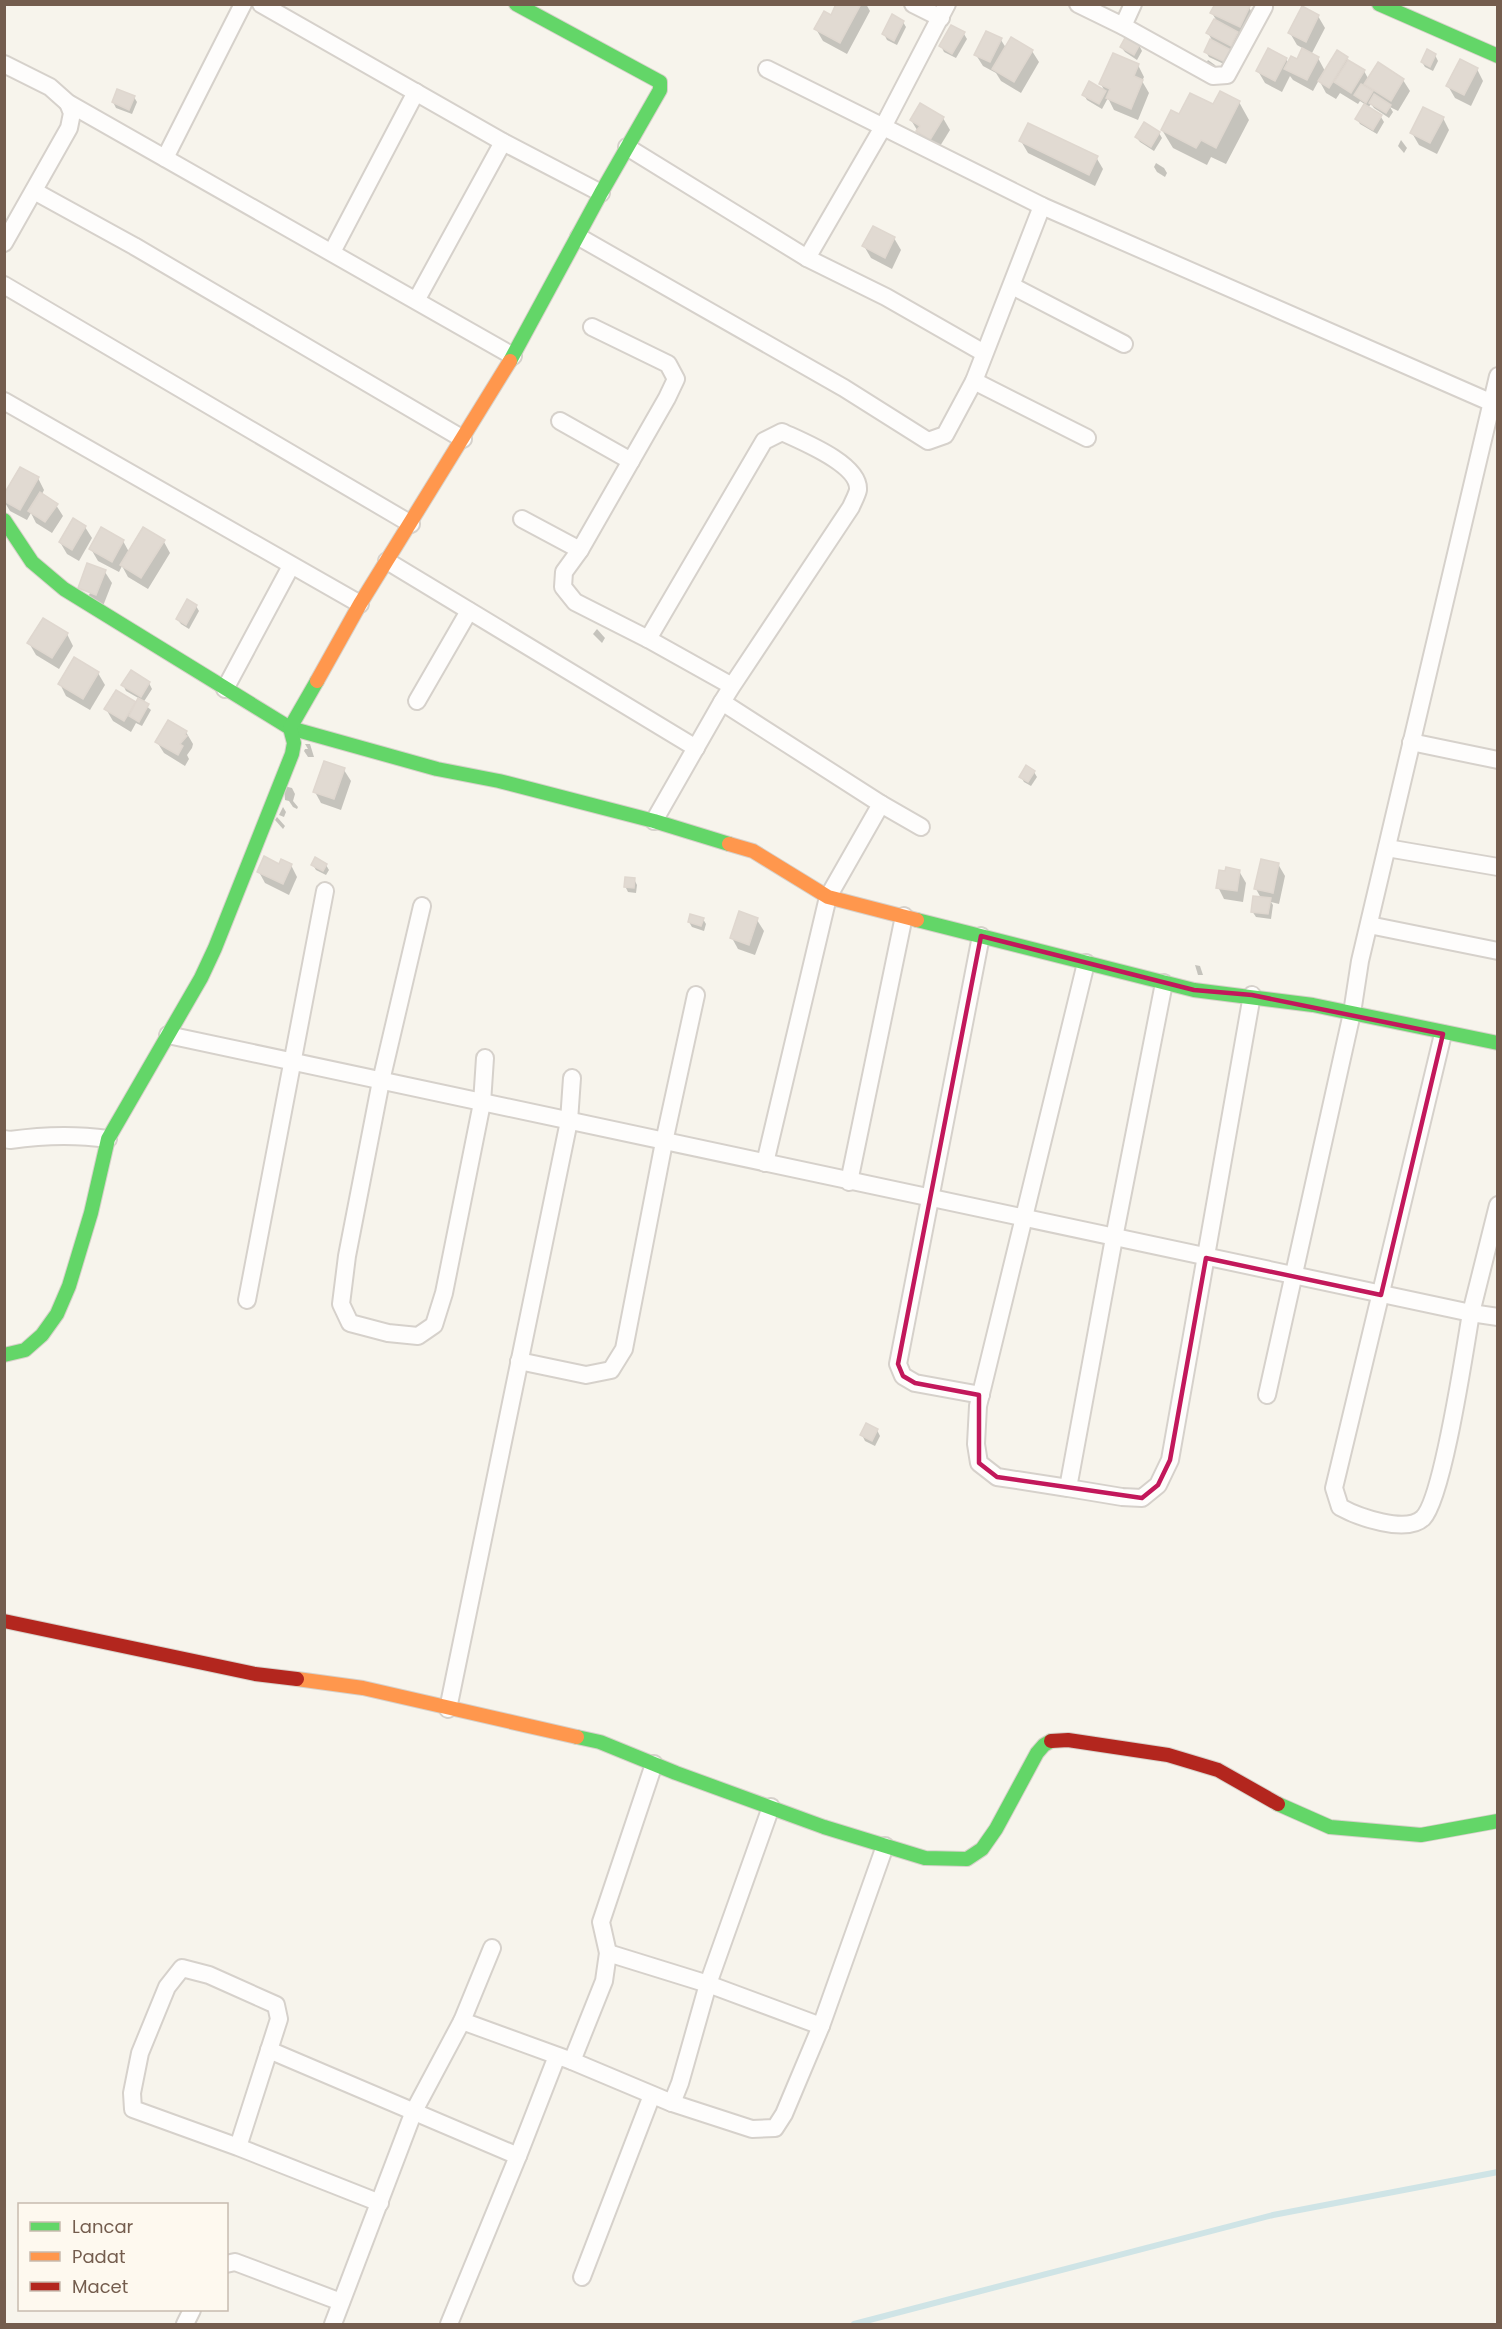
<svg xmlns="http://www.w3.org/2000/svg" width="1502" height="2329" font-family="Poppins,sans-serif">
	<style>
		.shadow { fill: #0003 }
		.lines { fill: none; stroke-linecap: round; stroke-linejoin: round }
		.stream { stroke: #cfe4e6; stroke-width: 6 }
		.building { fill: #e1dad2; stroke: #dfd7cf; stroke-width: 1.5 }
		.street-casing { stroke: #d6d1cb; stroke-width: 20 }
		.fast-casing { stroke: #d7d1ca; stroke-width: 16 }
		.slow-casing { stroke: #d7d1ca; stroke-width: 16 }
		.jam-casing { stroke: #d7d1ca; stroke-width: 16 }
		.street { stroke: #fefdfc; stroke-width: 16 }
		.fast { stroke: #63d668; stroke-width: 14 }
		.slow { stroke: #ff974d; stroke-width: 14 }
		.jam { stroke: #b3261e; stroke-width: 14 }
		.marked { fill: none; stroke: #c2185b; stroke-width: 4.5; stroke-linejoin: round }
	</style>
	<rect width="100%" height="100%" fill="#f7f4ec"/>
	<g class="shadow">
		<path d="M838,4h28l4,7 -23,43 -24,-13 -7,-12 15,-12z"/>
		<path d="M1249,7l6,12 -9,19 -8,-4 6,11 -16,21 -19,-9 -3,-5 6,-12 -4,-7 10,-10 -6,-10z"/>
		<path d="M1318,16l7,12 -14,27 7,3 7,13 12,-19 27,19 5,9h34l7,11 -12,20 -8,-4 3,5 -4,6 -15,-10 -3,-4 -3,4 13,9 3,5 -7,12 -17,-10 -3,-5 9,-14 -6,-4 -2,3 -18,-11 -4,6 -10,-6 -7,-13 -6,11 -20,-11 -3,-4 -8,16 -17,-9 -7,-12 28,-12 3,5 9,-3 6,-12 -7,-4 -7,-12z"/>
		<path d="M903,22l3,5 -9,18 -10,-5 -3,-6z"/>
		<path d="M987,33l14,7 5,8 26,3 7,11 -18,31 -20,-12 -5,-8 -13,-7 -7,-11z"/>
		<path d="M964,34l3,5 -11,19 -12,-6 -3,-6z"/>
		<path d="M1139,45l3,6 -5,9 -12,-8 -4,-5z"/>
		<path d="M1435,55l3,6 -5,10 -8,-4 -3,-5z"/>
		<path d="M1208,60l7,5 3,5 -14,-4z"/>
		<path d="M1138,65l6,12 -2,4 7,12 -11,27 -24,-10 -6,-12 -6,11 -15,-9 -3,-5 21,-3 -4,-8z"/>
		<path d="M1477,69l6,12 -12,25 -16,-8 -7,-12z"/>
		<path d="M134,97l3,5 -5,12 -16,-6 -3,-6z"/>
		<path d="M1239,102l10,18 -23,44 -15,-7 -4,8 -34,-17 -11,-18 18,-14z"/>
		<path d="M943,118l7,12 -13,21 -12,-8 -14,-23z"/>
		<path d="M1443,118l6,12 -12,24 -18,-9 -7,-12z"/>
		<path d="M1159,133l3,5 -8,13 -14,-9 -4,-5z"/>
		<path d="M1401,140l6,8 -3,5 -6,-7z"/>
		<path d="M1021,141l75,16 7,12 -8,17 -67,-33z"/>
		<path d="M1156,163l8,5 3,5 -2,4 -8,-5 -3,-5z"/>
		<path d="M894,238l7,12 -9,19 -21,-11 -7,-12z"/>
		<path d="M38,478l6,12 -2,4 14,11 7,11 -11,17 -16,-10 -5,-10 -4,7 -17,-9 -6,-10v-4z"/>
		<path d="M85,527l7,11 -13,23 -12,-7 -7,-12z"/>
		<path d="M123,541l6,11 35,-10 6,11 -22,36 -20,-12 -6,-11 -3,6 -21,-11 -7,-12z"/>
		<path d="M105,572l7,11 -9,23 -17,-7z"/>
		<path d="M196,606l3,5 -10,18 -8,-5 -4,-5z"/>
		<path d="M597,629l8,9 -3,5 -9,-9z"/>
		<path d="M67,634l6,12 -14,23 -23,-14 -7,-12z"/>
		<path d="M98,673l7,12 -15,25 -24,-14 -6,-12z"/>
		<path d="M149,683l3,6 -9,14 8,7 -9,16 -6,-3 -5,9 -18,-11 -7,-12 29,-6 1,2 4,-6 -14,-8 -3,-6z"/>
		<path d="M186,732l7,12 -1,4 -5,7 2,4 -4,7 -21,-13 -7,-11z"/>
		<path d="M305,744h5l4,13h-6l-4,-6 1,-2h3z"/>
		<path d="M344,770l7,11 -10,29 -20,-7 -6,-11z"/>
		<path d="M1034,772l3,5 -6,9 -7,-4 -3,-5z"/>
		<path d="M284,786l8,2 3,6 -2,7 5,6 -1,2 -4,-2 -4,-6 -4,-1z"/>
		<path d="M283,807l3,5 -2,5 -5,-2z"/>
		<path d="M277,817l8,9 -2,3 -8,-9z"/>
		<path d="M1278,864l7,12 -6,28 -8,-2 2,3 -2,14 -15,-2 -4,-6 9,-13 -5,-9z"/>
		<path d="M291,865l6,12 -8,18 -24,-12 -6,-11 21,-6z"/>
		<path d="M313,865h13l3,5 -3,5 -10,-5z"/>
		<path d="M1239,871l7,12 -3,19 -19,-3 -6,-12 9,-14z"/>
		<path d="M634,879l3,6 -1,8 -8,-1 -3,-6z"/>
		<path d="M703,919l3,5 -2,7 -12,-4 -3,-5z"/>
		<path d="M757,920l7,11 -9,24 -17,-6 -6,-11z"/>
		<path d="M1195,965l5,1 3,9h-5z"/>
		<path d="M877,1430l3,6 -5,10 -10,-5 -3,-6z"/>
	</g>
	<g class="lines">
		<path class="stream" d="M854,2324l419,-109 225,-43"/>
	</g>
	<g class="building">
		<path d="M836,4h25l-21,39 -26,-14 10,-18 7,4z"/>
		<path d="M1215,4h31l4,2 -10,21 -30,-14z"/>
		<path d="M1302,6l17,9 -13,27 -18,-9z"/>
		<path d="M892,14l12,7 -10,20 -12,-7z"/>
		<path d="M1214,19l24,13 -7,14 -25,-13z"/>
		<path d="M951,25l14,7 -13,22 -13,-8z"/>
		<path d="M986,31l16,7 -12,24 -16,-7z"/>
		<path d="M1126,36l14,8 -6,11 -14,-8z"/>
		<path d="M1011,37l22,13 -19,32 -22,-13z"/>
		<path d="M1210,39l21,11 -6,12 -21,-10z"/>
		<path d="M1268,48l19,10 -12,23 -19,-10z"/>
		<path d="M1302,48l17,9 -12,23 -23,-11 7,-13 6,3z"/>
		<path d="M1427,49l9,5 -6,13 -9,-5z"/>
		<path d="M1337,50l11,7 -19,31 -11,-7z"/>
		<path d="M1113,53l26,11 -5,12 9,4 -12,29 -25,-11 4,-9 -11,-5z"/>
		<path d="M1460,59l18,9 -14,27 -18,-9z"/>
		<path d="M1348,60l17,10 -14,23 -17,-11z"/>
		<path d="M1378,62l26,17 -13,22 -27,-17z"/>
		<path d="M1089,81l17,10 -7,13 -17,-9z"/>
		<path d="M1361,84l12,7 -7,12 -12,-8z"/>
		<path d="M117,89l18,7 -6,14 -17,-8z"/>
		<path d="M1220,91l20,10 -24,47 -15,-8 -5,8 -35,-18 10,-20 8,4 11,-21 23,11z"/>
		<path d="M1374,94l17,11 -5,8 -17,-10z"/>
		<path d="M920,103l24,14 -14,23 -14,-9 4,-5 -10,-6z"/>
		<path d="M1364,104l18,11 -9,15 -18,-11z"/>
		<path d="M1423,107l21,10 -14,26 -20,-10z"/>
		<path d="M1144,122l16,10 -9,15 -16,-10z"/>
		<path d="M1028,123l70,33 -9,19 -70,-34z"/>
		<path d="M873,226l22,11 -10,21 -23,-12z"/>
		<path d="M20,467l19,10 -19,33 -16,-9v-7z"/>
		<path d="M40,492l18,12 -13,18 -17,-11z"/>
		<path d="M73,518l13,8 -14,24 -13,-8z"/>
		<path d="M101,527l23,13 -12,22 -23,-13z"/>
		<path d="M143,527l22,13 -24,38 -21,-13z"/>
		<path d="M87,563l19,7 -10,25 -18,-7z"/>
		<path d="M187,599l10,6 -11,20 -10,-6z"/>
		<path d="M43,618l25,15 -16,25 -25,-15z"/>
		<path d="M74,657l25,15 -16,27 -25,-15z"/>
		<path d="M131,670l19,12 -9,15 -20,-12z"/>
		<path d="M116,690l20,12 -12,19 -20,-12z"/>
		<path d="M138,698l11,6 -10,18 -10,-6z"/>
		<path d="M168,720l19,11 -2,4 2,1 -7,8 3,2 -5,9 -23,-13z"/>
		<path d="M324,761l21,7 -11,31 -21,-7z"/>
		<path d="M1026,765l9,6 -7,11 -9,-5z"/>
		<path d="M264,856l15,8 2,-5 11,5 -9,20 -26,-12z"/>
		<path d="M315,857l12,7 -4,7 -12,-6z"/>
		<path d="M1261,859l18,4 -6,30 -19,-4z"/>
		<path d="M1226,867l14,3 -3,21 -21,-3 3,-18 6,1z"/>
		<path d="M625,877l10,1 -1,10 -10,-1z"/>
		<path d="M1253,896l18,2 -3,16 -17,-2z"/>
		<path d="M739,911l19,7 -9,27 -19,-7z"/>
		<path d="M690,914l14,4 -3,8 -13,-4z"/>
		<path d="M866,1423l12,6 -6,12 -12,-6z"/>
	</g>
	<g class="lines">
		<g class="street-casing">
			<g id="street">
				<path d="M261,4l242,138 98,51"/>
				<path d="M913,4l28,14"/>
				<path d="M1078,4l45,22 90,50 14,-1 37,-68"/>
				<path d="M1123,26l10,-22"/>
				<path d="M4,64l46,23 18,16 445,253"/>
				<path d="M767,69l275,137 448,196"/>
				<path d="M627,147l180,111 79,39 98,56"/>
				<path d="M165,158l78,-154"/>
				<path d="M34,191l100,55 329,193"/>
				<path d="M579,237l265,151 84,53 17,-6 29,-54 68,-175"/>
				<path d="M4,243l65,-115 3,-15 -4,-10"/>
				<path d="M332,252l84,-160"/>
				<path d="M807,258l76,-131 64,-123"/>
				<path d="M4,285l407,239"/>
				<path d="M1012,286l112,58"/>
				<path d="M417,299l86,-157"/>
				<path d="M592,327l76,37 8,15 -9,19 -87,152 -16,22 -1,15 12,15 73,37"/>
				<path d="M974,381l113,57"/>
				<path d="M4,401l356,203"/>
				<path d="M560,421l71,40"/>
				<path d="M522,519l58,31"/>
				<path d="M387,561l309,187"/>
				<path d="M225,689l66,-123"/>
				<path d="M417,701l52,-90"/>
				<path d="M722,702l10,-16 119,-179c2,-5 6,-12 7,-17 2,-26 -57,-49 -76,-58l-18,9 -116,198 84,47"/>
				<path d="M1411,742l87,18"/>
				<path d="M881,804l40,23"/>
				<path d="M654,821l68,-119 159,102 -53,93 -63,266"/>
				<path d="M1387,848l111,19"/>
				<path d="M422,906l-41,175 -34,175 -6,48 9,19 38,10 30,3 16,-11 10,-32 38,-190 3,-45"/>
				<path d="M1369,925l129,26"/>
				<path d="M1164,983l-50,255 -46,250 54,9 20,1 16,-13 12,-25 82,-465"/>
				<path d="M1443,1034l-109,454 6,19c18,10 66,27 83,11 20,-20 42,-170 48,-205l27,4"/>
				<path d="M168,1035l1303,278 27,-108"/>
				<path d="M4,1139l6,1c34,-5 64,-6 98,-1"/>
				<path d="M849,1182l55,-266"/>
				<path d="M247,1300l78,-409"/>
				<path d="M519,1361l67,14 25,-5 13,-21 40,-207 32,-147"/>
				<path d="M981,1395l-66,-12 -12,-7 -5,-12 83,-428"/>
				<path d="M1267,1395l85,-382 8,-52 138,-585"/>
				<path d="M1068,1488l-71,-11 -18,-14 -3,-19 2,-38 108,-443"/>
				<path d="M448,1709l121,-588 3,-43"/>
				<path d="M492,1948l-30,73 110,40 100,42 80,26 23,-1 9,-14 37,-88 64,-180"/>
				<path d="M608,1953l100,31 113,42"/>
				<path d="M269,2050l249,106 -69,168"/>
				<path d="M572,2061l32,-80 4,-28 -7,-31 53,-158"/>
				<path d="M672,2103l8,-20 28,-99 63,-177"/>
				<path d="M238,2147l41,-128 -3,-14 -67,-30 -27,-7 -15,19 -27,66 -8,40 1,16 105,38 142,56"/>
				<path d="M518,2156l39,-100"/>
				<path d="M226,2264l9,-2 106,40"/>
				<path d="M582,2277l70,-182"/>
				<path d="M185,2324l7,-14"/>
				<path d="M333,2324l81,-213 48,-90"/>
			</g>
		</g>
		<g class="fast-casing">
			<g id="fast">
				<path d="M1379,4l119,52"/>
				<path d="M510,361l91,-168 59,-103v-8l-144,-78"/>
				<path d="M4,520l28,42 32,27 226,139 147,41 62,12 155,40 75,23"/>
				<path d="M917,920l277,70 119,15 185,38"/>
				<path d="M4,1355l21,-5 17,-15 15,-21 12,-28 22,-73 17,-74 93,-161 14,-30 77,-194 2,-11 -4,-15 27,-47"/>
				<path d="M577,1737l23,5 76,31 148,54 101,31 42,1 15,-10 14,-20 41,-76 7,-8 7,-4"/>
				<path d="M1278,1804l52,23 91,8 77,-14"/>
			</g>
		</g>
		<g class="slow-casing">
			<g id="slow">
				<path d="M317,681l43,-77 150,-243"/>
				<path d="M729,844l24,7 75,46 89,23"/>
				<path d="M297,1679l66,9 214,49"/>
			</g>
		</g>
		<g class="jam-casing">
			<g id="jam">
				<path d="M4,1621l251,53 42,5"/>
				<path d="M1051,1741l17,-1 100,15 50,15 60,34"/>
			</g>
		</g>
		<use href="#street" class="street"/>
		<use href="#fast" class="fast"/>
		<use href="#slow" class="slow"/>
		<use href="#jam" class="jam"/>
	</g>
	<path class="marked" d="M981,936l213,54 58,5 191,39 -62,261 -175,-37 -36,202 -12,25 -16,13 -145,-21 -18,-14v-68l-64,-12 -12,-7 -5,-12z"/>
	<rect width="1502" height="2329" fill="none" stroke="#745d4e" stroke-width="12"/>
	<rect x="18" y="2203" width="210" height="108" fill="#fef9ef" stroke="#c7bbaf" stroke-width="1.5"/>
	<rect x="30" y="2222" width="30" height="9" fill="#63d668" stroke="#c7bbaf" stroke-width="1.5"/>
	<text x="72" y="2233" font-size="18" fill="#745d4e">Lancar</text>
	<rect x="30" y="2252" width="30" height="9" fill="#ff974d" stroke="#c7bbaf" stroke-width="1.5"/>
	<text x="72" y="2263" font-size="18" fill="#745d4e">Padat</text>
	<rect x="30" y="2282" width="30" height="9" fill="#b3261e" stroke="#c7bbaf" stroke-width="1.5"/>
	<text x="72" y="2293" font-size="18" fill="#745d4e">Macet</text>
</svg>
